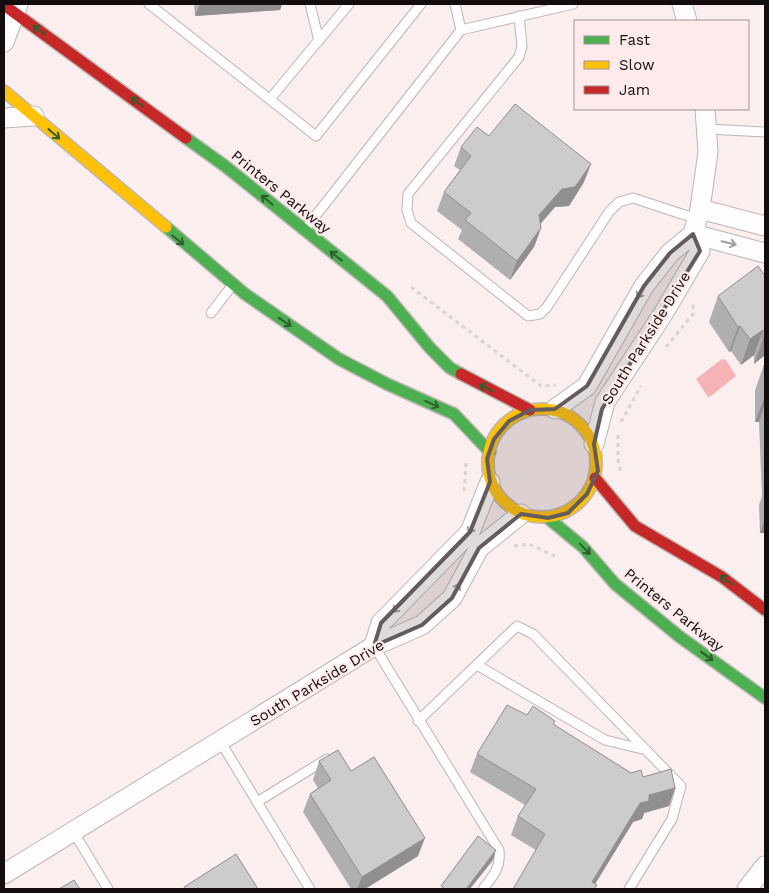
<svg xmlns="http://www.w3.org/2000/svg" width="769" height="893" font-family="'Work Sans',sans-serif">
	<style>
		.water { fill: #f6b3b5 }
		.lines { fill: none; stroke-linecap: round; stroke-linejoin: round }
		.lane-casing { stroke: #beb5b5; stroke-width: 11 }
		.street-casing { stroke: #beb5b5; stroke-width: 21 }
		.fast-casing { stroke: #beb5b5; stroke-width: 14 }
		.slow-casing { stroke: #beb5b5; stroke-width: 14 }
		.jam-casing { stroke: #beb5b5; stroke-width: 14 }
		.path { stroke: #d7d4d4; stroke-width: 3; stroke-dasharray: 4 4; stroke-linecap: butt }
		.lane { stroke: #fefcfc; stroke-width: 9 }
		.street { stroke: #fefcfc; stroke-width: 19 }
		.fast { stroke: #4caf50; stroke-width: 11 }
		.slow { stroke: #ffc107; stroke-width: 11 }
		.jam { stroke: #c62828; stroke-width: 11 }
		.wall { fill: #b0afaf }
		.shaded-wall { fill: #908e8f }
		.building { fill: #cdcbcc; stroke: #908e8f }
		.oneway { stroke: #305e2e }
		.oneway2 { stroke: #a09c9c }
		.marked { fill: #645c5c; fill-opacity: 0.2; stroke: #645c5c; stroke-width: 4; stroke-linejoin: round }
		.labels { text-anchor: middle; stroke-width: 4.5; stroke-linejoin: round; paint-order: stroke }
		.street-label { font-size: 15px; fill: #130d0d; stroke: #feeaea }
	</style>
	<rect width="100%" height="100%" fill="#faeeee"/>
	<path class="water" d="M722,359l4,1 10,16 -25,20 -3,1 -12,-18z"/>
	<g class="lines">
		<g class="lane-casing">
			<g id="lane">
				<path d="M149,4l167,132 105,-132"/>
				<path d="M310,4l9,37"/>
				<path d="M519,16l3,30 -3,11 -111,137 -1,16 4,13 117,93 12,-2 7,-7 62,-95 10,-10 14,-4 64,21"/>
				<path d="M461,30l112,-26"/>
				<path d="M270,99l79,-95"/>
				<path d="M707,129l58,3"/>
				<path d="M306,228l155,-198 -6,-26"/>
				<path d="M211,313l20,-26"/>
				<path d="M374,646l125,204c2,18 -6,26 -16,39"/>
				<path d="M477,665l128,75 37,9"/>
				<path d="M418,721l99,-95 16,8 148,152 -9,33 -43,70"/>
				<path d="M220,741l90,148"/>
				<path d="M257,802l70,-43"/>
				<path d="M73,831l35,58"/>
			</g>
		</g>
		<g class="street-casing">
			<g id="street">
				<path d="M682,4l5,17"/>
				<path d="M4,42l14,-38"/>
				<path d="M4,118l30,-2"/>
				<path d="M700,209l65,17"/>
				<path d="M693,234l72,19"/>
				<path d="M555,409l32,-23 57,-100 26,-33 23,-19 7,-25 8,-57 -3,-43"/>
				<path d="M594,444l11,-42 58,-88 37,-63 -7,-17"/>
				<path d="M374,646l7,-23 89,-91 20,-50"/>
				<path d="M4,874l370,-228 48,-21 30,-27 27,-50 42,-34"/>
				<path d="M747,889l18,-23"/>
			</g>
		</g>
		<g class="fast-casing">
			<g id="fast">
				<path d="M186,138l39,28 162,130 43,52 20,20 11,6"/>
				<path d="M166,227l79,67 94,65 48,25 67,30 36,38"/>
				<path d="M548,518l35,29 32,37 65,53 85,61"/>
			</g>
		</g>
		<g class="slow-casing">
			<g id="slow">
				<path d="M4,91l162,136"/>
				<circle cx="542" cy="463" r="54"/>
			</g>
		</g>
		<g class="jam-casing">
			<g id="jam">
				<path d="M4,5l182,133"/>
				<path d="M461,374l69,36"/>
				<path d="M595,478l40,48 87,51 43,33"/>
			</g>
		</g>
		<g class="path">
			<path d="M411,287l130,99 15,-1"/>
			<path d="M666,347l27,-33v-13"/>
			<path d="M621,422l20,-36"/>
			<path d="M618,435v25l3,13"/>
			<path d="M464,491l2,-26 -2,-5"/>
			<path d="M514,546l15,-2 28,13"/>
		</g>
		<use href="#lane" class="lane"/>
		<use href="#street" class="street"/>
		<use href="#fast" class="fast"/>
		<use href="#slow" class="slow"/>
		<use href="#jam" class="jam"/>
	</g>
	<g class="wall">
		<path d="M194,4h88l-2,6 -85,6z"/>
		<path d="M489,136l95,46 -15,24 -14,1 -15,17 1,4 -7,19 -24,33 -52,-41 4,-9 -25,-19 7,-19 16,-22 -6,-4 7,-19z"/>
		<path d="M765,276v79l-11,9v-9l-13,10 -10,-14 -2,1 -20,-30 9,-26z"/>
		<path d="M764,365h1v168h-5l-1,-28 3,-9 -3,-74h-4v-32z"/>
		<path d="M527,715l27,10 77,48 44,15 -6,18 -25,7 -2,6 -9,3 -38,62 -59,-34 -25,-15 7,-19 7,-11 -55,-33 7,-18z"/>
		<path d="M319,761l32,10 67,85 -53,33h-14l-48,-77 7,-18 8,-6 -5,-8z"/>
	</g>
	<g class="shaded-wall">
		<path d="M200,4h82l-2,6 -85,6z"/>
		<path d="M591,164l-7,18 -15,24 -14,1 -23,27 7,-19 23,-26z"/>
		<path d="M541,228l-7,19 -24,33 7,-19z"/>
		<path d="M740,326l-9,25 -2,1 9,-25z"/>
		<path d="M763,330l-9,25 -13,10 9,-26z"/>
		<path d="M765,337v18l-11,9 9,-25z"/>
		<path d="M765,396v8l-6,18h-4z"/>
		<path d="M765,518v15h-5z"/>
		<path d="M675,788l-6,18 -25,7 -2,6 -9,3 -41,67v-7l48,-79 9,-8z"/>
		<path d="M425,838l-7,18 -53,33h-8l5,-12z"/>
		<path d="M496,850l-3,10 -23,29h-4z"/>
	</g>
	<g class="building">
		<path d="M515,104l76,60 -16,23 -13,2 -23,26 2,13 -24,33 -52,-41 6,-7 -27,-21 27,-36 -10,-9 16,-20 12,9z"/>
		<path d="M758,266l7,10v61l-2,2v-9l-13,9 -10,-13 -2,1 -20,-31z"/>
		<path d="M764,365h1v31z"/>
		<path d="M507,705l20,10 6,-9 22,15 -2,3 78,49 10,-3 2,7 28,-8 4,19 -26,7v6l-9,2 -48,79 5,3 -3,4h-81l32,-55 -27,-18 18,-27 -59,-35z"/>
		<path d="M338,750l13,21 23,-14 51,81 -63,39 -52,-83 21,-14 -12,-19z"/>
		<path d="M478,836l18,14 -30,39h-21l-4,-3z"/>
		<path d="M236,854l22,35h-73l-1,-2z"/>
		<path d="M74,880l6,9h-21z"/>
	</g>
	<defs><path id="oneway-shaft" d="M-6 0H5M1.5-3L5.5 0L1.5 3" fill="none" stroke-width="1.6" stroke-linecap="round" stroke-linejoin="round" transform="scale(1.25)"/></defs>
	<g class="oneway">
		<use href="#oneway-shaft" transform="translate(39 30) rotate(-144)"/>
		<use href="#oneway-shaft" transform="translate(137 102) rotate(-144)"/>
		<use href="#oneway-shaft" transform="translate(54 134) rotate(41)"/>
		<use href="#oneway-shaft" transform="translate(267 200) rotate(-141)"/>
		<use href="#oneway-shaft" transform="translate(178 240) rotate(39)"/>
		<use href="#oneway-shaft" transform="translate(336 256) rotate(-142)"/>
		<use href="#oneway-shaft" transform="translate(285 322) rotate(34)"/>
		<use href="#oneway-shaft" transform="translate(486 388) rotate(-153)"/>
		<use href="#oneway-shaft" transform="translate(432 404) rotate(24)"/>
		<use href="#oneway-shaft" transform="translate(585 549) rotate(46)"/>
		<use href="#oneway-shaft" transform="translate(726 580) rotate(-144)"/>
		<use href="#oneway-shaft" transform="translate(707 656) rotate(36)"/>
	</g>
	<g class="oneway2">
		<use href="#oneway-shaft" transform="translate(729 243) rotate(14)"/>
		<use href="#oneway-shaft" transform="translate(641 292) rotate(120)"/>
		<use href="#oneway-shaft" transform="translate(472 527) rotate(116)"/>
		<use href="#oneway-shaft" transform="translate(456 590) rotate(-61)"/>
		<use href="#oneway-shaft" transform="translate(398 607) rotate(135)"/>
	</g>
	<path class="marked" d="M693,234l7,17 -98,158 -8,35 4,27 -11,23 -19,19 -20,5 -27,-4 -42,34 -27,50 -30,27 -48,21 7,-23 89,-91 20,-50 -3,-23 7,-20 15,-18 21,-11 25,-1 32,-23 57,-100 26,-33z"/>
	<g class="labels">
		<g class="street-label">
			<text transform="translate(281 192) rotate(39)" y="5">Printers Parkway</text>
			<text transform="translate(646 338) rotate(-58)" y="5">South Parkside Drive</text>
			<text transform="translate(674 610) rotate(39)" y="5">Printers Parkway</text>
			<text transform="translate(317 683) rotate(-31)" y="5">South Parkside Drive</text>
		</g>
	</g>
	<rect width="769" height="893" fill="none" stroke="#130d0d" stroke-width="10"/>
	<rect x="574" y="20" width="175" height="90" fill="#feeaea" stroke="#a09292"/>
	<rect x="584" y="36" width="25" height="8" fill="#4caf50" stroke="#a09292"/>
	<text x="619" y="45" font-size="15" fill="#130d0d">Fast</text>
	<rect x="584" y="61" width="25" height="8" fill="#ffc107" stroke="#a09292"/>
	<text x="619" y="70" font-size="15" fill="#130d0d">Slow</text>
	<rect x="584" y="86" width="25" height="8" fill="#c62828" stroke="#a09292"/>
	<text x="619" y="95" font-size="15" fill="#130d0d">Jam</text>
</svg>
